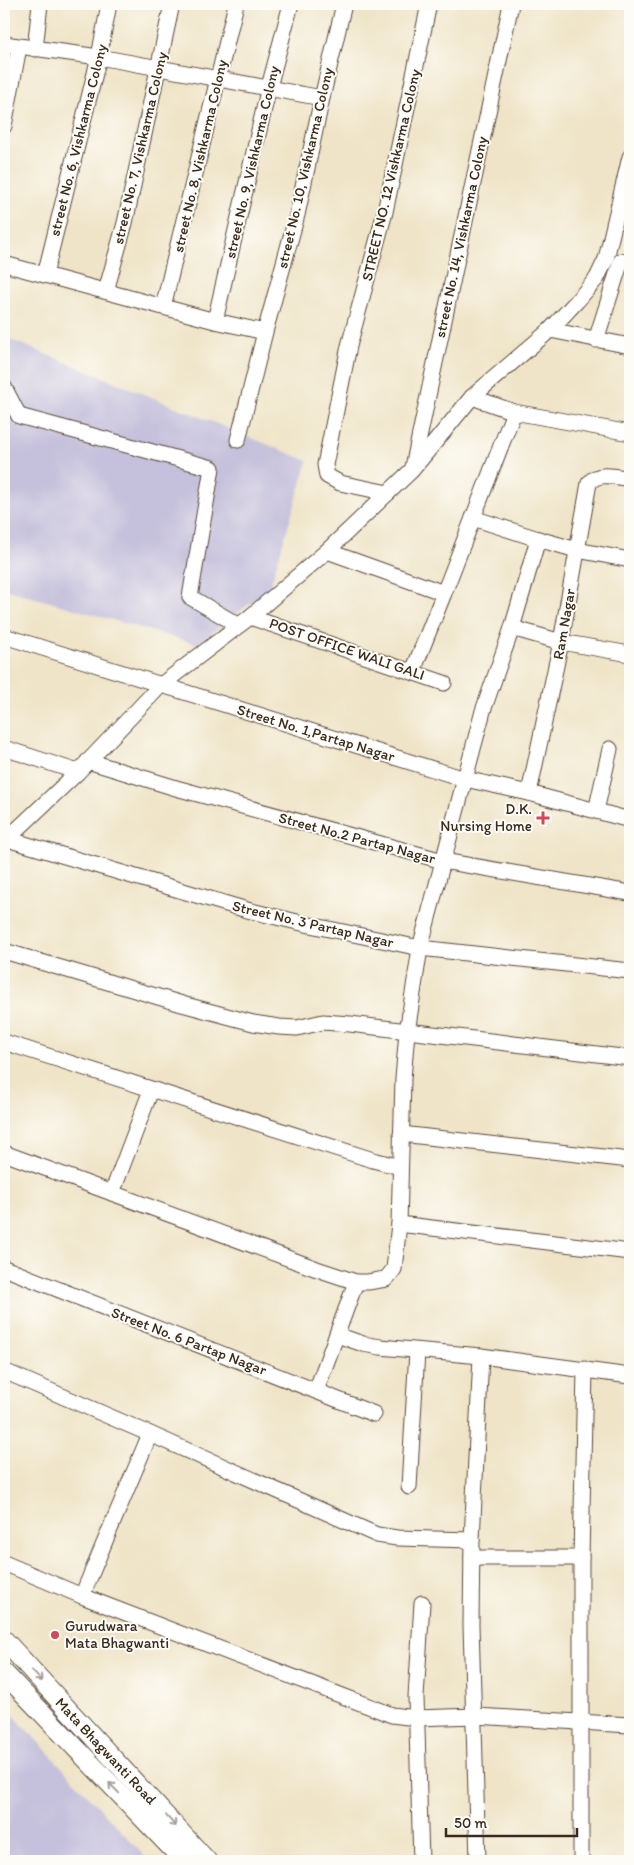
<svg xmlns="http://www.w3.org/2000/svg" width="634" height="1865" font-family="Itim,sans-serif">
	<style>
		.industrial { fill: #c5c0db }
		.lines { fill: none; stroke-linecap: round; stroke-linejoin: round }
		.minor-casing { stroke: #564637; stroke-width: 17 }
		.tertiary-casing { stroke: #564637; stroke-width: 21 }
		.minor { stroke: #fff; stroke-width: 15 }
		.tertiary { stroke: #fff; stroke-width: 19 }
		.oneway { stroke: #a79f9a }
		.poi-dot { fill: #d1495b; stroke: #fdfcf7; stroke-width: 2 }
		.labels { text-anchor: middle; stroke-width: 4; stroke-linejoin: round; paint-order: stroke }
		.street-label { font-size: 15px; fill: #3b2a1e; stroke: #fdfcf7 }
		.poi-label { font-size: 15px; fill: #3b2a1e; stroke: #fdfcf7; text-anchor: end }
	</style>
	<rect width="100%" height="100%" fill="#fdfcf7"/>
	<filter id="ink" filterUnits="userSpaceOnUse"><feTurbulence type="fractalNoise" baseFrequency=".02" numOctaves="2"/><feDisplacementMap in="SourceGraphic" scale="10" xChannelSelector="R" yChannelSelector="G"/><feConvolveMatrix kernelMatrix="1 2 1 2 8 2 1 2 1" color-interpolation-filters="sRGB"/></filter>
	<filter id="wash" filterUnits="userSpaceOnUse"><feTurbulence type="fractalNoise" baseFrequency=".0096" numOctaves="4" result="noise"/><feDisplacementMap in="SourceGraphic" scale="20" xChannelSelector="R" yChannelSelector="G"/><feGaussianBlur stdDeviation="1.12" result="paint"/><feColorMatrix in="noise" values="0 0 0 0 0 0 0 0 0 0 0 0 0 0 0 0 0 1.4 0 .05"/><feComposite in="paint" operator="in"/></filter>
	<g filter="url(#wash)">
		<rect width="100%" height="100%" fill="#efe4c7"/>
		<g class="industrial">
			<path d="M4,337l304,124 -39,128 -72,55 -193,-55z"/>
			<path d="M4,1705l145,156h-145z"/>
		</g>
	</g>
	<g filter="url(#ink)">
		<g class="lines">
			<g class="minor-casing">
				<g id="minor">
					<path d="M4,44l95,13 223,41"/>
					<path d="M35,49l5,-45"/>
					<path d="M4,126l15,-79"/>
					<path d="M4,264l211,57 50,11"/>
					<path d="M45,275l54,-218 10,-53"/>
					<path d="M106,291l19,-68 47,-219"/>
					<path d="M163,307l73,-303"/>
					<path d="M215,321l54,-234 22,-83"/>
					<path d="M550,330l80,16"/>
					<path d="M596,340l25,-79"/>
					<path d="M4,387l15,29 193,52 -22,129 48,28"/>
					<path d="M472,397l42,15 116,21"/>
					<path d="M238,440l27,-108 32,-117 25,-117 22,-94"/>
					<path d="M413,467l98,-463"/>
					<path d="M388,493l-48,-10 -13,-7 -2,-11 24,-119 36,-134 44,-208"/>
					<path d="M473,518l65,21 39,11 53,10"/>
					<path d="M327,551l117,42 70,-181"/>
					<path d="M250,617l194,66"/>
					<path d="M512,628l49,14 69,12"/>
					<path d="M4,636l461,143 64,14 101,27"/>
					<path d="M413,671l31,-78"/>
					<path d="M4,748l74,24"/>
					<path d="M88,761l88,27 267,73 187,32"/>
					<path d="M529,793l32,-151 28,-159c9,-12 28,-6 41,-4"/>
					<path d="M596,811l14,-62"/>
					<path d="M4,838l243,72 63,15 110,23 210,23"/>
					<path d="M4,842l74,-70 83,-87 89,-68 77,-66 85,-81 60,-73 78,-67 27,-29 20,-23 9,-19 24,-102"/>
					<path d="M4,951l178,53 71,19 26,4 18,1 26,-6 27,2 280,34"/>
					<path d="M4,1042l369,118 27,7"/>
					<path d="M401,1134l229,26"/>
					<path d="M4,1153l313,116 39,13h12l18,-3 8,-10 5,-45 4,-145 4,-47 13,-84 63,-237 29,-83 26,-89"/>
					<path d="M112,1193l39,-103"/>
					<path d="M399,1224l231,28"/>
					<path d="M4,1268l370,146"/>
					<path d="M337,1335l26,9 17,3 101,9 149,20"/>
					<path d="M4,1371l146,63 227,101 20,3 75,2"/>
					<path d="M316,1391l40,-109"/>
					<path d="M409,1487l8,-136"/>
					<path d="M472,1558h109"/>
					<path d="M4,1563l78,33 310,119 24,3 59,-2 155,9"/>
					<path d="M82,1596l68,-162"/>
					<path d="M421,1861l-5,-164 6,-94"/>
					<path d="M478,1861l-7,-236 1,-85 9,-184"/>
					<path d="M581,1861v-303l4,-189"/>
				</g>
			</g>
			<g class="tertiary-casing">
				<g id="tertiary">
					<path d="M4,1640l203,221"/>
					<path d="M4,1673l180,188"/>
				</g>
			</g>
			<use href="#minor" class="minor"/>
			<use href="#tertiary" class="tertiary"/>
		</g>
		<defs><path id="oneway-shaft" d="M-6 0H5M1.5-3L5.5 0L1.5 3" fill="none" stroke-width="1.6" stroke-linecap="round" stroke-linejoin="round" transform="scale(1.25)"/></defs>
		<g class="oneway">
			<use href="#oneway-shaft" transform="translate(37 1676) rotate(47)"/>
			<use href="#oneway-shaft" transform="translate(114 1788) rotate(-134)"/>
			<use href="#oneway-shaft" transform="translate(171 1821) rotate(48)"/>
		</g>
	</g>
	<g class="poi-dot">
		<path d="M540.5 810.5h5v5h5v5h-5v5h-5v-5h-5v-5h5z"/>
		<circle cx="55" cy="1635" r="5"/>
	</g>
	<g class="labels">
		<g class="street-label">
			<text transform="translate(78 140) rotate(-76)" y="5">street No. 6, Vishkarma Colony</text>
			<text transform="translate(140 148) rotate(-77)" y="5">street No. 7, Vishkarma Colony</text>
			<text transform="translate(200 156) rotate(-77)" y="5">street No. 8, Vishkarma Colony</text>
			<text transform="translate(252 162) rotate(-77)" y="5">street No. 9, Vishkarma Colony</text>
			<text transform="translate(305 168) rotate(-77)" y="5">street No. 10, Vishkarma Colony</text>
			<text transform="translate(391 175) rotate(-77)" y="5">STREET NO. 12 Vishkarma Colony</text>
			<text transform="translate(461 237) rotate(-78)" y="5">street No. 14, Vishkarma Colony</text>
			<text transform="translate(564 624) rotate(-80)" y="5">Ram Nagar</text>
			<text transform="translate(347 649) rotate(19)" y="5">POST OFFICE WALI GALI</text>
			<text transform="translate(316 733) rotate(17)" y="5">Street No. 1,Partap Nagar</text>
			<text transform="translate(357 838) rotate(15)" y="5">Street No.2 Partap Nagar</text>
			<text transform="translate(313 924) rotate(13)" y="5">Street No. 3 Partap Nagar</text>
			<text transform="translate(189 1341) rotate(21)" y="5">Street No. 6 Partap Nagar</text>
			<text transform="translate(106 1751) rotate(47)" y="5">Mata Bhagwanti Road</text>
		</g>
		<g class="poi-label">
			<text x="532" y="814">D.K.<tspan x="532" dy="17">Nursing Home</tspan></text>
			<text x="65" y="1631" text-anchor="start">Gurudwara<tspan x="65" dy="17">Mata Bhagwanti</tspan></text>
		</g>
	</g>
	<rect width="634" height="1865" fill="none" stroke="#fdfcf7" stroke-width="20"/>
	<path d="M446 1828v8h131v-8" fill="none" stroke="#3b2a1e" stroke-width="2.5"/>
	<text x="454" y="1828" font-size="15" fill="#3b2a1e" stroke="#fdfcf7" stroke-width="4" paint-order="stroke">50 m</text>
</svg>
